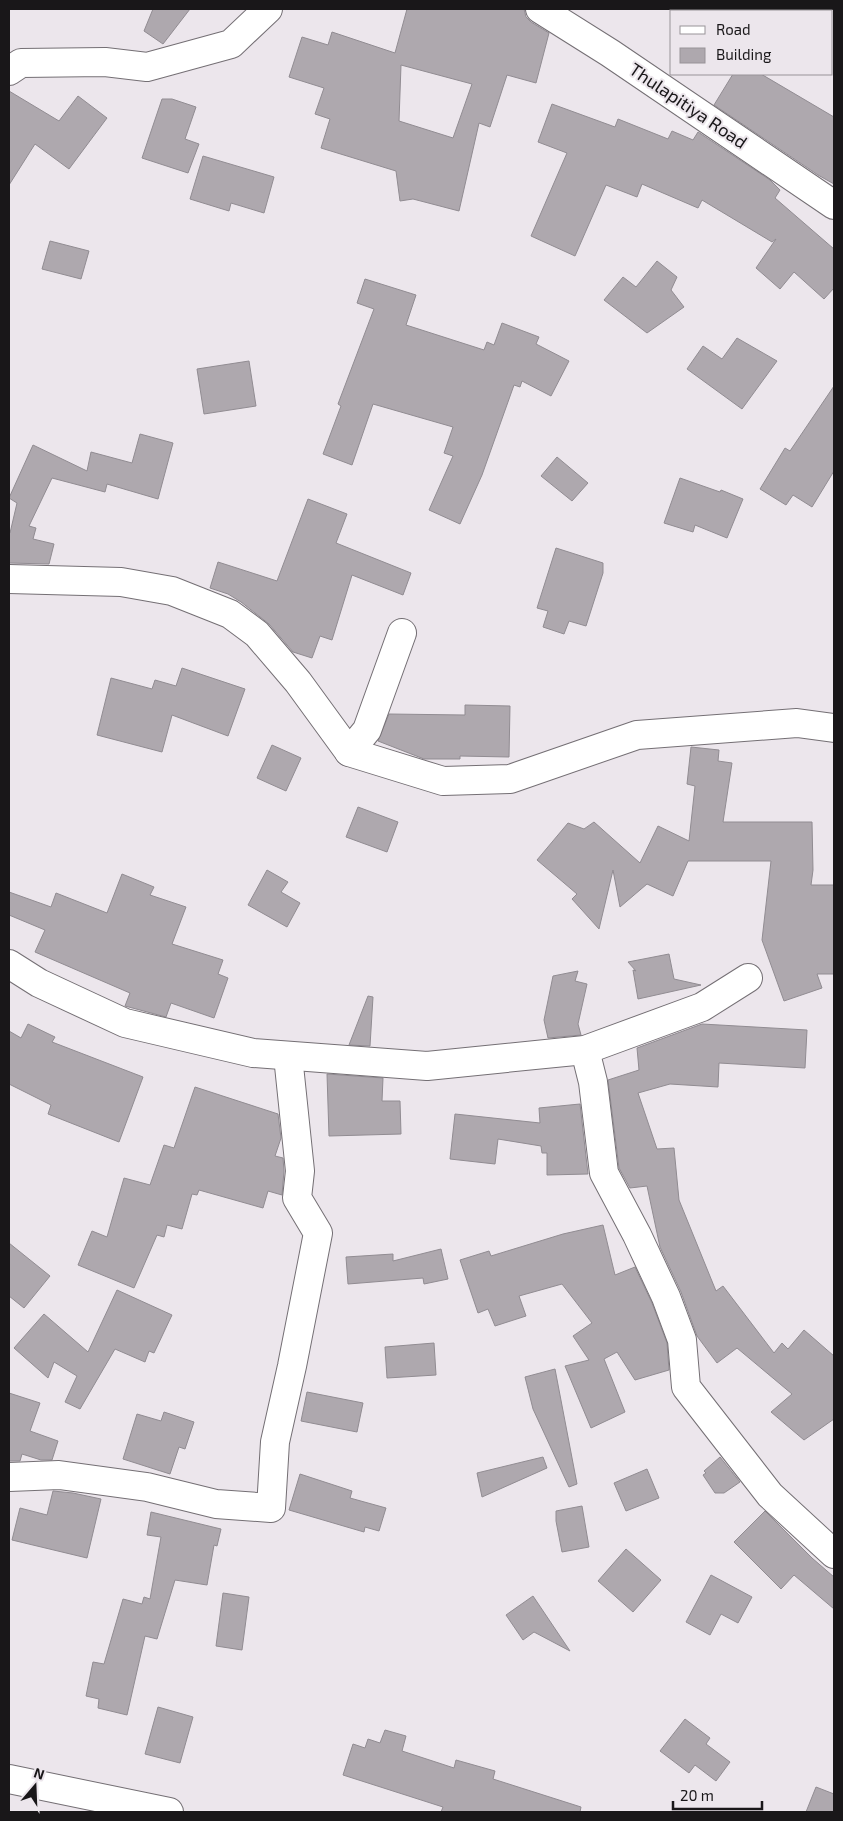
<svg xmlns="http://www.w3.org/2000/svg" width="843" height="1821" font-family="'Exo 2',sans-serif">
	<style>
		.building { fill: #aea8ae; stroke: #918c92; fill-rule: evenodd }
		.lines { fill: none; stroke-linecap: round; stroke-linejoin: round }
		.minor-casing { stroke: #746f74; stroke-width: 30 }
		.minor { stroke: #fff; stroke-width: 28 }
		.labels { text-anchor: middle; stroke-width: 4; stroke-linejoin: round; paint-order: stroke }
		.street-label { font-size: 18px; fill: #191719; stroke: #ece6ec }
	</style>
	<rect width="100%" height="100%" fill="#ece6ec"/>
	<g class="building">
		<path d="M153,9h37l-27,35 -19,-13z"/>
		<path d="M407,9h117l2,8 5,5 18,11 -13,50 -29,-8 -17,52 -11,-4 -20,88 -46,-12 -13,2 -4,-30 -75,-23 9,-29 -15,-5 9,-26 -35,-11 13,-40 26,8 4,-13 63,21zM401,65l71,19 -19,54 -54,-17z"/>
		<path d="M733,74h28l73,43v67l-16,-9 -104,-70z"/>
		<path d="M9,91l50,30 19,-25 29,22 -38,51 -34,-25 -26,41z"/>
		<path d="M162,99h10l24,8 -11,32 14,5 -11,29 -46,-15z"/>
		<path d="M552,104l63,23 3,-8 50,20 4,-8 21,9 5,-8 72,48 10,10 -5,8 59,51v39l-10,11 -30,-27 -14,17 -24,-21 20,-29 -4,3 -70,-42 -4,8 -56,-24 -5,13 -31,-12 -31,71 -44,-20 36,-83 -29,-11z"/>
		<path d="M203,156l71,21 -10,36 -33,-10 -2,8 -39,-12z"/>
		<path d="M50,241l39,10 -8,28 -39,-10z"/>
		<path d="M657,261l20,16 -6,13 13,17 -37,26 -43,-33 19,-23 13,10z"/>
		<path d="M365,279l51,16 -10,30 78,25 3,-8 7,3 8,-22 37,14 -3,7 33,17 -18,35 -29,-15 -2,6 -6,-2 -32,90 -22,49 -31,-14 24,-54 -9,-3 9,-26 -80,-23 -21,61 -29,-11 18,-48 -3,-2 36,-95 -17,-6z"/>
		<path d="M737,338l40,23 -35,48 -55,-40 16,-23 19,13z"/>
		<path d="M249,361l7,45 -52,8 -7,-45z"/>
		<path d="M834,386v85l-22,36 -19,-12 -7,10 -26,-16 25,-41 5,3z"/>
		<path d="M140,434l33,9 -15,56 -51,-15 -2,8 -53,-14 -23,48 7,2 -3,11 21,5 -5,20 -40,-1v-30h1l7,-30 -8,-5 24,-53 54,26 4,-19 41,11z"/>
		<path d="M557,457l31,26 -16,18 -31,-25z"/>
		<path d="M680,478l40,14 1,-2 22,9 -16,39 -32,-13 -2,7 -29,-9z"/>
		<path d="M308,499l39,15 -11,29 75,30 -8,22 -51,-20 -20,65 -12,-4 -8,22 -19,-6 -24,-28 -28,-22 -13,-8 -18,-6 8,-26 59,19z"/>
		<path d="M556,548l47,15v10l-17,53 -17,-5 -5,13 -21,-7 5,-16 -11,-3z"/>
		<path d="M182,668l63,21 -17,47 -56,-21 -10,37 -65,-17 14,-57 41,11 3,-9 21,6z"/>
		<path d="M465,705l45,1 -1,51 -49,-1v3h-36l-46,-18 11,-27 76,1z"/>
		<path d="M272,745l29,13 -15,33 -29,-13z"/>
		<path d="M691,747l28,3 -1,11 14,2 -9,59h89l1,48 -2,15h23v89h-17l5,14 -38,13 -22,-61 9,-79h-83l-15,35 -26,-12 -27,23 -7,-37 -14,59 -27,-30 5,-5 -40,-34 31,-37 16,6 10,-7 46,41 18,-37 31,15 6,-55 -8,-2z"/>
		<path d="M358,807l40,15 -11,30 -41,-15z"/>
		<path d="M267,870l21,12 -7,10 19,11 -13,24 -39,-22z"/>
		<path d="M122,874l32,13 -4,8 36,12 -14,37 51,16 -5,14 10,4 -14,40 -43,-15 -5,14 -41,-11 5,-13 -95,-41 10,-22 -36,-15v-23l42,15 5,-14 51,20z"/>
		<path d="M669,954l5,25 27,6 -63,14 -5,-29 3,1 -8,-9z"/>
		<path d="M578,971l-3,10 12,3 -9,40 3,11 -33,3 -4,-18 9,-44z"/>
		<path d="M368,996l5,1 -3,49 -21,-1z"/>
		<path d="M28,1024l27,13 -3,5 91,35 -24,65 -71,-28 3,-9 -42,-21v-53l12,7z"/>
		<path d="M702,1024l105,6 -2,38 -86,-5 -1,24 -48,-3 -32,9 19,56 17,-1 5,52 37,91 7,-5 51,67 8,-10 6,6 16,-19 30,26v63l-30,21 -33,-28 21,-18 -55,-46 -20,15 -20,-27 -16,-44 -21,-45 -13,-61 -17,2 -11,-20 -11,-88 31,-10 -2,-22z"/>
		<path d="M327,1074l56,4 -1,23h18l1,33 -72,2z"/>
		<path d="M195,1087l83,27 3,24 -6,18 8,2 1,13 -2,24 -14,-4 -5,17 -64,-18 -2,5 -5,-1 -10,35 -15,-4 -3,12 -7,-2 -23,53 -56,-23 14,-34 15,6 17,-59 26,7 14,-40 10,3z"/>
		<path d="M580,1104l8,70 -41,1v-22h-5l-1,-7 -43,-7 -3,25 -45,-5 5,-45 85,9 -1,-15z"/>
		<path d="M603,1225l12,50 20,-8 17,36 15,40 2,27 -34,10 -18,-28 -13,7 21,53 -34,16 -26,-62 24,-6 -16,-24 19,-13 -30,-39 -43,12 7,20 -31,10 -7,-17 -10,4 -18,-53 29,-9 2,5 72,-22z"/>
		<path d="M9,1243l41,33 -26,32 -15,-12z"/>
		<path d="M441,1249l7,30 -24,5 -1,-6 -75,6 -2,-27 47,-3v7z"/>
		<path d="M117,1290l55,25 -18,38 -5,-2 -4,11 -30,-13 -35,60 -15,-7 12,-26 -23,-14 -6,16 -34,-30 30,-34 44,38z"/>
		<path d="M434,1343l2,32 -49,3 -2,-31z"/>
		<path d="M555,1369l22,115 -8,3 -36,-78 -8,-32z"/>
		<path d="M307,1392l56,11 -6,29 -56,-11z"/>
		<path d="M9,1393l31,10 -10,28 28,10 -6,19h-11l-19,-6 -2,7h-11z"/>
		<path d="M164,1412l30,10 -9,27 -6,-2 -9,27 -47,-15 14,-45 24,7z"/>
		<path d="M543,1457l4,11 -65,29 -5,-24z"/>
		<path d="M720,1457l20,25 -16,11h-9l-12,-18 3,-2 -2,-2z"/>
		<path d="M647,1469l12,29 -33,13 -12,-28z"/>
		<path d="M300,1474l52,17 -2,7 36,10 -7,23 -14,-4 -1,5 -75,-22z"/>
		<path d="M53,1491l20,2 28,6 -14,59 -75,-18 8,-32 27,7z"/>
		<path d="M582,1506l7,41 -27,5 -6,-31v-10z"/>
		<path d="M765,1511l47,47 22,19v32l-40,-34 -13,14 -47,-47z"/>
		<path d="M151,1512l70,17 -4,17 -3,-1 -7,40 -32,-5 -18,59 -12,-3 -18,79 -29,-7 1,-9 -13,-3 7,-34 11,2 19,-65 19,5 2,-7 6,2 11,-62 -14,-2z"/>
		<path d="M626,1549l35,31 -28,32 -35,-31z"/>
		<path d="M711,1575l41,22 -14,26 -17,-9 -11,21 -24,-13z"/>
		<path d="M223,1593l26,4 -7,53 -26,-4z"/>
		<path d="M533,1596l37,55 -36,-19 -11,8 -17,-25z"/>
		<path d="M158,1707l35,10 -13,46 -35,-9z"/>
		<path d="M685,1719l25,19 -4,6 24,18 -14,19 -21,-16 -6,8 -29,-22z"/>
		<path d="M385,1730l21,6 -4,15 52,17 2,-8 39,11 -2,8 88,28 -1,5h-139l2,-5 -100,-32 10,-31 12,4 3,-9 12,4z"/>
		<path d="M816,1787l18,7v18h-28z"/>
	</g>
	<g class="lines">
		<g class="minor-casing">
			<g id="minor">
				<path d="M540,9l70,44 224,152"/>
				<path d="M9,71l12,-8 84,-1 42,5 84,-23 37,-35"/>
				<path d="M9,579l112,3 51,9 58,23 27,20 41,48 51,70 94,29 67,-2 127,-44 160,-12 37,5"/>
				<path d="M349,752l18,-22 35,-97"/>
				<path d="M9,964l30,19 86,40 128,30 174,13 158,-16 117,-43 46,-29"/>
				<path d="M585,1050l8,32 11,91 33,62 29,62 16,43 4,47 84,108 64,59"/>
				<path d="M9,1477l50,-2 88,12 69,17 55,4 4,-66 17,-76 26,-133 -21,-35 3,-27 -12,-115"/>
				<path d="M9,1779l160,33"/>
			</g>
		</g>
		<use href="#minor" class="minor"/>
	</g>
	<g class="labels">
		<g class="street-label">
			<text transform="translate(688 106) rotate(34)" y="6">Thulapitiya Road</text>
		</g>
	</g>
	<rect width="843" height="1821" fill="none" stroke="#191719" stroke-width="20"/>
	<rect x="670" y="10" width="162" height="65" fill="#ece6ec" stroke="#989398"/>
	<rect x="680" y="26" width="25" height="8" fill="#ffffff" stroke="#989398"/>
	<text x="716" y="35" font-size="15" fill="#191719">Road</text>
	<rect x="680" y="48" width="25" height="15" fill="#aea8ae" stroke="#989398"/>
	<text x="716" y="60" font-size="15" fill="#191719">Building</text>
	<g transform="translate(35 1786) rotate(19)" stroke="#ece6ec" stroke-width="4" paint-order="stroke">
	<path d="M0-4L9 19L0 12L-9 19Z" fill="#191719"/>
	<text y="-8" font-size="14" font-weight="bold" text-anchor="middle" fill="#191719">N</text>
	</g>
	<path d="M673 1801v8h89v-8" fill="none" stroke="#191719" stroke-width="2.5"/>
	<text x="680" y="1801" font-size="15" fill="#191719" stroke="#ece6ec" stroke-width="4" paint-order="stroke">20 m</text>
</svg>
